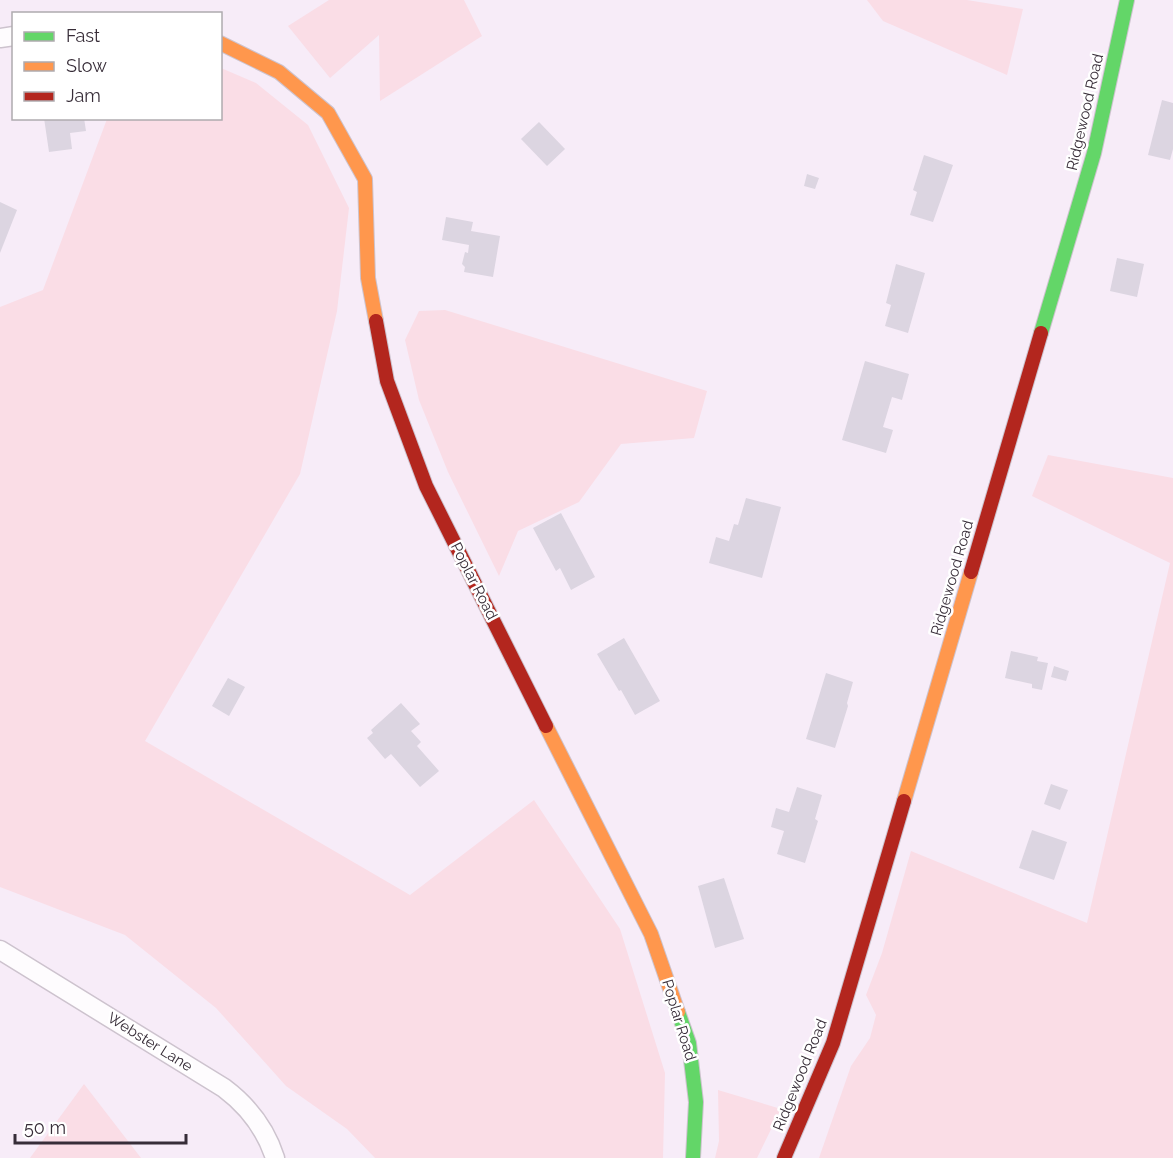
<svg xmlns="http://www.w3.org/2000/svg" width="1173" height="1158" font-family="Raleway,sans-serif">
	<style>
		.green { fill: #fadde6 }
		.building { fill: #dcd5e1 }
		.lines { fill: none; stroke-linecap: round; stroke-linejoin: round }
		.street-casing { stroke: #cdc3ce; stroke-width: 21 }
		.fast-casing { stroke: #cdc3ce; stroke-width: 16 }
		.slow-casing { stroke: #cdc3ce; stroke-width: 16 }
		.jam-casing { stroke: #cdc3ce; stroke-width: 16 }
		.street { stroke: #fefcfe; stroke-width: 18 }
		.fast { stroke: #63d668; stroke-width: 14 }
		.slow { stroke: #ff974d; stroke-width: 14 }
		.jam { stroke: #b3261e; stroke-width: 14 }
		.labels { text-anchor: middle; stroke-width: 5; stroke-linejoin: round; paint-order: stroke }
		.street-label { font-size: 15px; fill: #372d38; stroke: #fff }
	</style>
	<rect width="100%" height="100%" fill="#f7ecf8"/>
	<g class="green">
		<path d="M329,0h135l18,36 -102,65 -1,-66 -49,43 -42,-52z"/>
		<path d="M867,0h100l56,9 -16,66 -124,-54z"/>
		<path d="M221,68l35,15 52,42 41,83 -12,103 -37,163 -155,267 265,154 124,-95 86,129 45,144 -2,85h-288l-28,-29 -61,-43 -70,-78 -91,-73 -125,-48v-580l43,-17 64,-171 113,-1z"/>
		<path d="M445,310l262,81 -13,47 -73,6 -42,58 -61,29 -19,45 -51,-104 -29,-72 -14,-60 14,-29z"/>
		<path d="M1048,455l125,23v680h-354l32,-92 19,-28 6,-23 -10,-20 16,-42 29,-102 176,72 83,-360 -138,-67z"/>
		<path d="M84,1084l57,74h-111z"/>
		<path d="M718,1090l63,19 -24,49h-42l4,-17z"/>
	</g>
	<g class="building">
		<path d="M1162,100l11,3v46l-3,11 -22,-5z"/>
		<path d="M44,118h40l2,13 -16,2 2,16 -23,3z"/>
		<path d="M539,122l26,27 -18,17 -26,-27z"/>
		<path d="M924,155l29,10 -20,57 -23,-7 7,-23 -4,-2z"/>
		<path d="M807,174l12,4 -4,11 -11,-3z"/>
		<path d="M0,202l17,8 -17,43z"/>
		<path d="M446,217l27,5 -2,9 29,5 -7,41 -29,-5 1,-5 -3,-3 3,-12 3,1 1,-8 -27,-5z"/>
		<path d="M1117,258l27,6 -7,33 -27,-6z"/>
		<path d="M896,264l29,9 -17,60 -23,-7 6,-21 -5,-2z"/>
		<path d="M865,361l44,13 -7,26 -10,-3 -9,30 10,3 -7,23 -44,-13z"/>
		<path d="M746,498l35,9 -19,71 -53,-15 7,-26 13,4 5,-17 4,1z"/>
		<path d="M561,513l34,64 -24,13 -11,-22 -4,3 -23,-43z"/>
		<path d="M624,638l36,63 -25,14 -14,-25 -2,1 -22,-37z"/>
		<path d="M1011,651l27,6 -1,4 11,2 -6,27 -10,-2v-4l-27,-6z"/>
		<path d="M1054,666l15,5 -3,10 -15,-4z"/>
		<path d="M826,673l27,9 -6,21 1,3 -13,42 -29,-9z"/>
		<path d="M228,678l17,9 -16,29 -17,-10z"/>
		<path d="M401,703l19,21 -9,7 10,11 -4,4 22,25 -19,16 -29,-33 -6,5 -18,-21 6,-5 -2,-3z"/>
		<path d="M1051,784l17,6 -8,20 -16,-6z"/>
		<path d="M797,787l25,8 -7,24 3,2 -13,42 -28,-9 7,-23 -13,-4 5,-19 13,4z"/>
		<path d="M1032,830l35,12 -13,38 -35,-12z"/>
		<path d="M724,878l20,61 -29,9 -17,-62z"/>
	</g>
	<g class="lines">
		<g class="street-casing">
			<g id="street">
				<path d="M0,38l14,-2"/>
				<path d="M0,950l224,138c24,18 42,42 51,70"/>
			</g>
		</g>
		<g class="fast-casing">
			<g id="fast">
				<path d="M1041,333l53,-180 33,-153"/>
				<path d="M678,1012l11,31 7,59 -3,56"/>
			</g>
		</g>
		<g class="slow-casing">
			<g id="slow">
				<path d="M220,43l59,29 49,41 37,66 3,99 8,43"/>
				<path d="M546,726l105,208 27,78"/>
				<path d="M904,801l67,-229"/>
			</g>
		</g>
		<g class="jam-casing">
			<g id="jam">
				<path d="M376,321l11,60 39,105 120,240"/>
				<path d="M971,572l70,-239"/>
				<path d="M784,1158l49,-115 71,-242"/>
			</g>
		</g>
		<use href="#street" class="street"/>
		<use href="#fast" class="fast"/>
		<use href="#slow" class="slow"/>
		<use href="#jam" class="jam"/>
	</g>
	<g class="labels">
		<g class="street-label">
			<text transform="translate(1085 112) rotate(-77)" y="5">Ridgewood Road</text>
			<text transform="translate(952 578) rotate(-74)" y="5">Ridgewood Road</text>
			<text transform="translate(474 581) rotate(63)" y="5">Poplar Road</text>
			<text transform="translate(679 1020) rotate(73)" y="5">Poplar Road</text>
			<text transform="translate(150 1042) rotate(32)" y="5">Webster Lane</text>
			<text transform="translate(800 1075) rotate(-68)" y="5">Ridgewood Road</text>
		</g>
	</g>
	<rect x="12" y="12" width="210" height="108" fill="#ffffff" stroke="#afabaf" stroke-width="1.5"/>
	<rect x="24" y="32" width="30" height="9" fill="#63d668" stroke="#afabaf" stroke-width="1.5"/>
	<text x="66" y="42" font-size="18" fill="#372d38">Fast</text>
	<rect x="24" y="62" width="30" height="9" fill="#ff974d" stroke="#afabaf" stroke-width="1.5"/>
	<text x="66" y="72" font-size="18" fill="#372d38">Slow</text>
	<rect x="24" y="92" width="30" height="9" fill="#b3261e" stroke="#afabaf" stroke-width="1.5"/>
	<text x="66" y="102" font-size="18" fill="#372d38">Jam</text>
	<path d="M15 1134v9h171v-9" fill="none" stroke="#372d38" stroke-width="3"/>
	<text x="24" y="1134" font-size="18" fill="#372d38" stroke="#ffffff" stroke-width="4.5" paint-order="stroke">50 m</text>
</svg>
